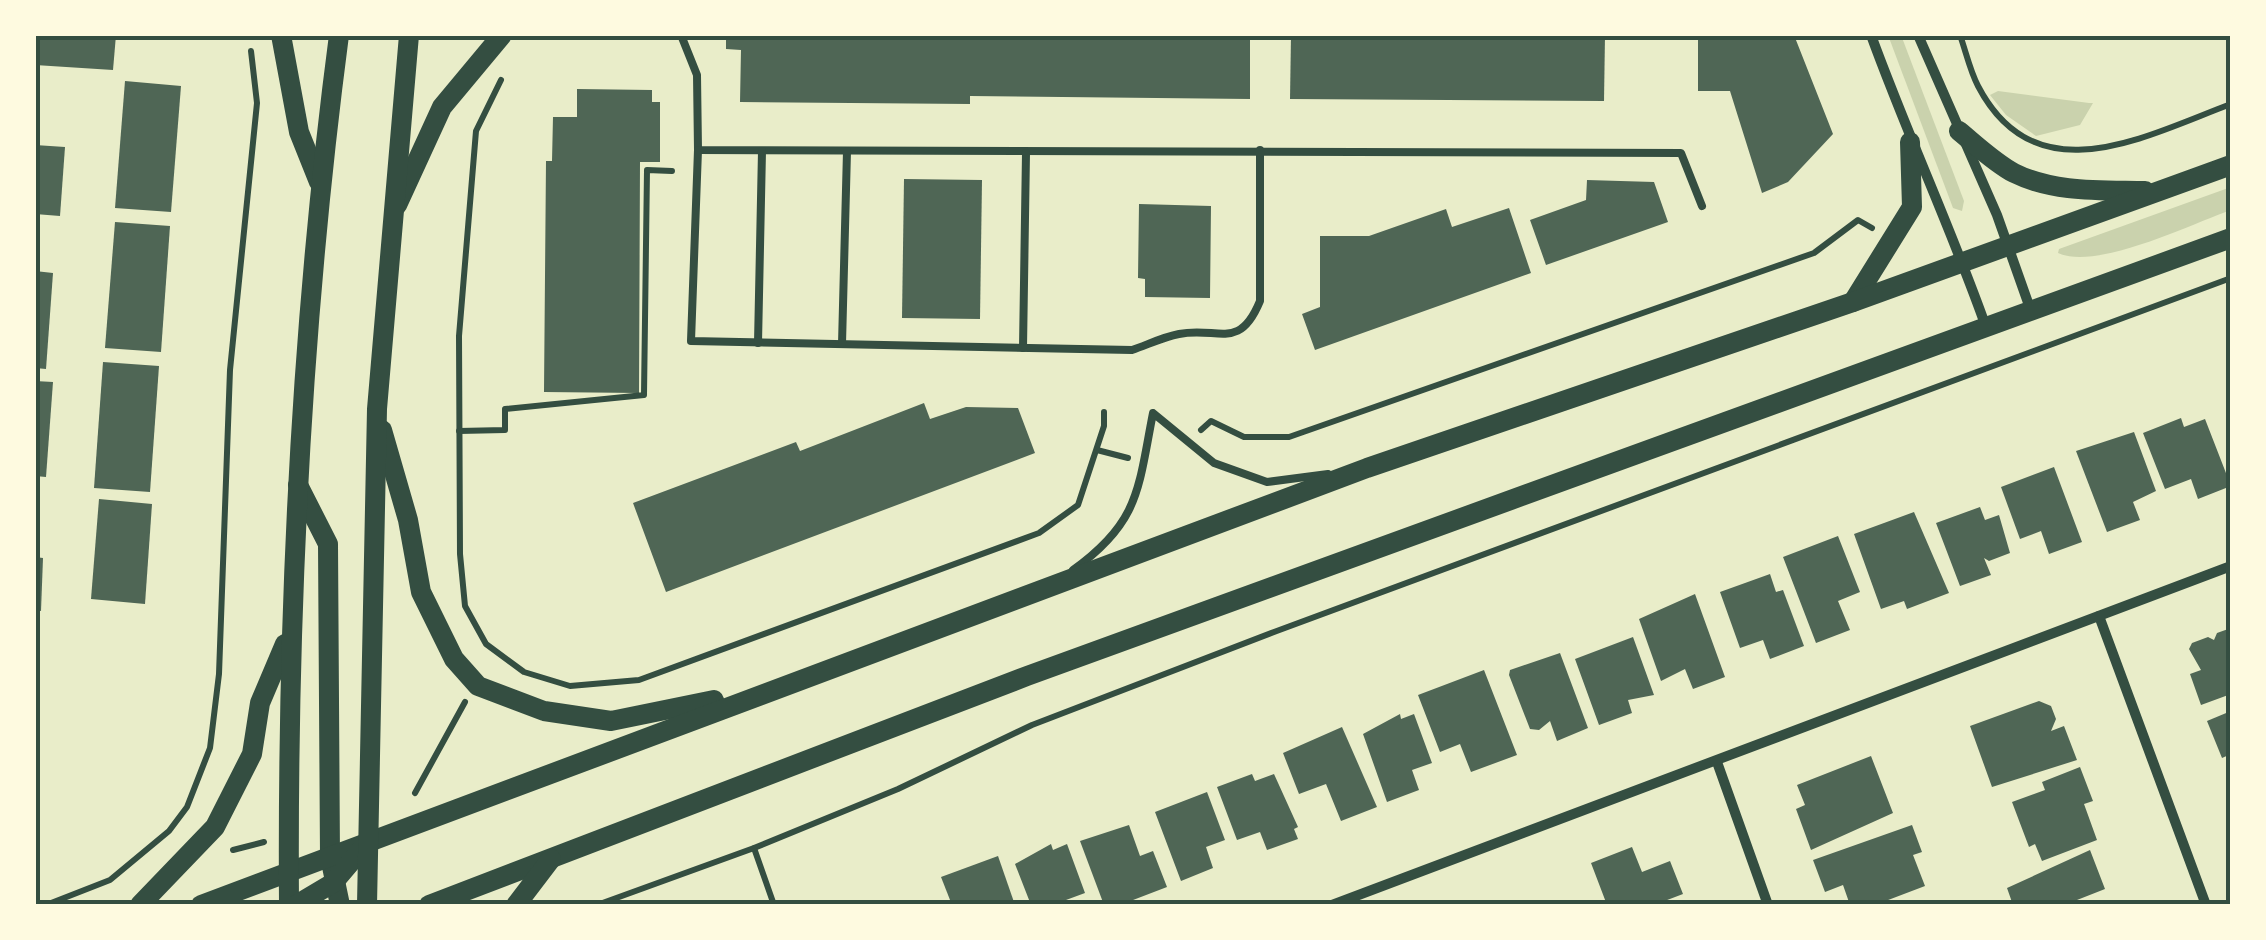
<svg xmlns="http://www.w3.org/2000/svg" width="2266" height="940" font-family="Cabin,sans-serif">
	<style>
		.green { fill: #cad2ad }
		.building { fill: #4f6655 }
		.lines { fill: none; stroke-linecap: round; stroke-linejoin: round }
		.path { stroke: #344e41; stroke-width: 6 }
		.service { stroke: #344e41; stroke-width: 8 }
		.minor { stroke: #344e41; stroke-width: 10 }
		.secondary { stroke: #344e41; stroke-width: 20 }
		.neatline { fill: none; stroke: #344e41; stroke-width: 4 }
	</style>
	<rect width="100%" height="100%" fill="#e9edc9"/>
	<g class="green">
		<path d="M1888,35h13l63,166 -2,10 -9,-3z"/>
		<path d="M1998,91l91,12h4l-13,22 -44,11 -30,-21 -16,-20z"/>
		<path d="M2231,187v23c-40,14 -135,61 -173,43l1,-4z"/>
	</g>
	<g class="building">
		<path d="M35,35h81l-3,35 -78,-5z"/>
		<path d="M726,35h524v64l-280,-3v8l-230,-2 1,-52 -15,-1z"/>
		<path d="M1291,35h314l-1,66 -314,-2z"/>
		<path d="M1698,35h96l39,99 -45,48 -26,11 -32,-102h-32z"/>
		<path d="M125,81l56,5 -10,126 -56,-4z"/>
		<path d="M577,89l75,1v12h8v60h-20l-1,231 -95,-1 2,-231h6l1,-44h24z"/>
		<path d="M35,145l30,2 -5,69 -25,-2z"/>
		<path d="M904,179l78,1 -2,139 -78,-1z"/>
		<path d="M1587,180l67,2 14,40 -122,43 -16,-45 56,-20z"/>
		<path d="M1139,204l72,2 -1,92 -65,-1v-18l-7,-1z"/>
		<path d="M1509,208l22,65 -216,77 -13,-36 18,-7v-71h49l77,-27 6,18z"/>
		<path d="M115,222l55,4 -9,126 -56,-4z"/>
		<path d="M35,271l18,2 -7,96 -11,-1z"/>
		<path d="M103,362l56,4 -9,126 -56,-4z"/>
		<path d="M35,381l18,1 -7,95 -11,-1z"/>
		<path d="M924,403l6,16 36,-12 52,1 17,45 -369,139 -33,-89 163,-61 4,9z"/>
		<path d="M2181,418l3,9 21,-8 26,67 -33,13 -7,-20 -26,10 -22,-56z"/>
		<path d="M2134,432l22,59 -23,11 7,18 -33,12 -31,-81z"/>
		<path d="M2054,467l28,75 -33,12 -8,-23 -21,8 -19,-52z"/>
		<path d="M99,499l53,5 -7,100 -54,-5z"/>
		<path d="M1980,507l5,13 14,-5 11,38 -21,8 -5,-3 7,17 -31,11 -24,-63z"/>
		<path d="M1914,512l35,81 -42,16 -3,-8 -23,8 -27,-75z"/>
		<path d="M1838,536l22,56 -22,9 12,29 -34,13 -33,-86z"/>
		<path d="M35,557l8,1 -2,53 -6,-1z"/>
		<path d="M1770,574l6,18 7,-2 21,56 -34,13 -7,-19 -23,8 -20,-56z"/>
		<path d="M1695,594l30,83 -32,12 -8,-20 -24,12 -22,-62z"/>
		<path d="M2231,628v66l-30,11 -11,-31 11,-4 -12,-21 3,-6 16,-6 6,3 3,-7z"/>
		<path d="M1633,637l21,58 -26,5 4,13 -33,12 -24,-66z"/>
		<path d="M1560,653l28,75 -31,13 -7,-20 -11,9 -9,-1 -21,-54 1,-5z"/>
		<path d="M1484,670l33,85 -46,17 -11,-28 -20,8 -22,-57z"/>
		<path d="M2039,701l12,5 5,13 -5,12 13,-5 13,34 -85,27 -22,-61z"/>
		<path d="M2231,711v43l-9,4 -15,-37z"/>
		<path d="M1400,714l1,5 13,-5 18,49 -20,7 7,20 -32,12 -24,-68z"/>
		<path d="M1342,727l35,80 -36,14 -15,-37 -27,10 -16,-41z"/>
		<path d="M1871,756l22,57 -82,37 -15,-41 9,-4 -8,-20z"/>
		<path d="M2080,767l13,34 -9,3 13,36 -55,21 -7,-17 -6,3 -17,-45 33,-12 -3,-8z"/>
		<path d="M1252,774l3,7 19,-7 24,53 -4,2 4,10 -31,11 -7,-18 -23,8 -20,-53z"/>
		<path d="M1207,792l18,48 -19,7 7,21 -32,13 -26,-69z"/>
		<path d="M1129,825l11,31 13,-5 14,36 -47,18h-16l-24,-64z"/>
		<path d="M1912,825l10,27 -9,3 12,31 -50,19h-25l-7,-20 -18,7 -12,-32z"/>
		<path d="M1051,844l2,6 14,-6 18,49 -19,7 1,5h-36l-16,-41z"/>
		<path d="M1632,847l10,25 28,-11 13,33 -29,11h-47l-16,-42z"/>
		<path d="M2090,850l15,39 -28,11 1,5h-65l-6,-17z"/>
		<path d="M998,856l17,49h-63l-11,-28z"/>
	</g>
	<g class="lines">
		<g class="path">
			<path d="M1960,35c6,17 10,36 18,51 58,111 167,50 253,18"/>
			<path d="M501,80l-25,51 -17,205 1,218 5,52 21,38 38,28 46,14 69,-6 400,-147 39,-28 26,-79v-14"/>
			<path d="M1201,430l10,-9 33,16h45l525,-184 44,-33 14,8"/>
			<path d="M459,431l46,-1v-21l139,-14 3,-225 25,1"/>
			<path d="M1097,450l31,8"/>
			<path d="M415,793l50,-91"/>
			<path d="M754,848l20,57"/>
			<path d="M233,850l31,-8"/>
			<path d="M46,905l64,-25 59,-49 18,-24 23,-59 9,-74 11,-304 27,-267 -6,-52"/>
			<path d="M597,905l157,-57 144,-59 134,-64 242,-93 957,-354"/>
		</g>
		<g class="service">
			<path d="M681,35l16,40 1,75 983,3 21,53"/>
			<path d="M698,150l-7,191 441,9c15,-5 31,-13 47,-16 39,-8 60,18 81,-33v-151"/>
			<path d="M758,343l4,-192"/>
			<path d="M842,344l5,-193"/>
			<path d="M1023,348l3,-195"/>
			<path d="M1073,570c67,-48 65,-81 80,-157l61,50 53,19 61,-8"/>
		</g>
		<g class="minor">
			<path d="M1871,35c36,99 80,193 115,292"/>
			<path d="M1918,35l79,180 34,96"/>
			<path d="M2099,616l107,289"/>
			<path d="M1717,762l51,143"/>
			<path d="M1332,905l899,-339"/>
		</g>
		<g class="secondary">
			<path d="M281,35l18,97 20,50"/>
			<path d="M1959,131c17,14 36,32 55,42 40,20 88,17 131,18"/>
			<path d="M397,205l45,-98 60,-72"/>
			<path d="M1853,302l59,-95 -2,-65"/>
			<path d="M382,430l26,90 13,72 33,67 24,27 66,25 67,10 103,-21"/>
			<path d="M298,485l30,59 2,313 10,48"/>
			<path d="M140,905l75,-78 37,-73 8,-51 25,-59"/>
			<path d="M201,905l1166,-437 486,-166 378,-137"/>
			<path d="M289,905c-2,-292 12,-581 50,-870"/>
			<path d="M296,905l37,-22 33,-39"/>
			<path d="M367,905l10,-496 32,-374"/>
			<path d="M429,905l598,-229 1204,-438"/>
			<path d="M516,905l35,-46"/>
		</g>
	</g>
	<rect width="2266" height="940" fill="none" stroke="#fefae0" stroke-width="75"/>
	<rect x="38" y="38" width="2190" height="864" class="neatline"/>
</svg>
